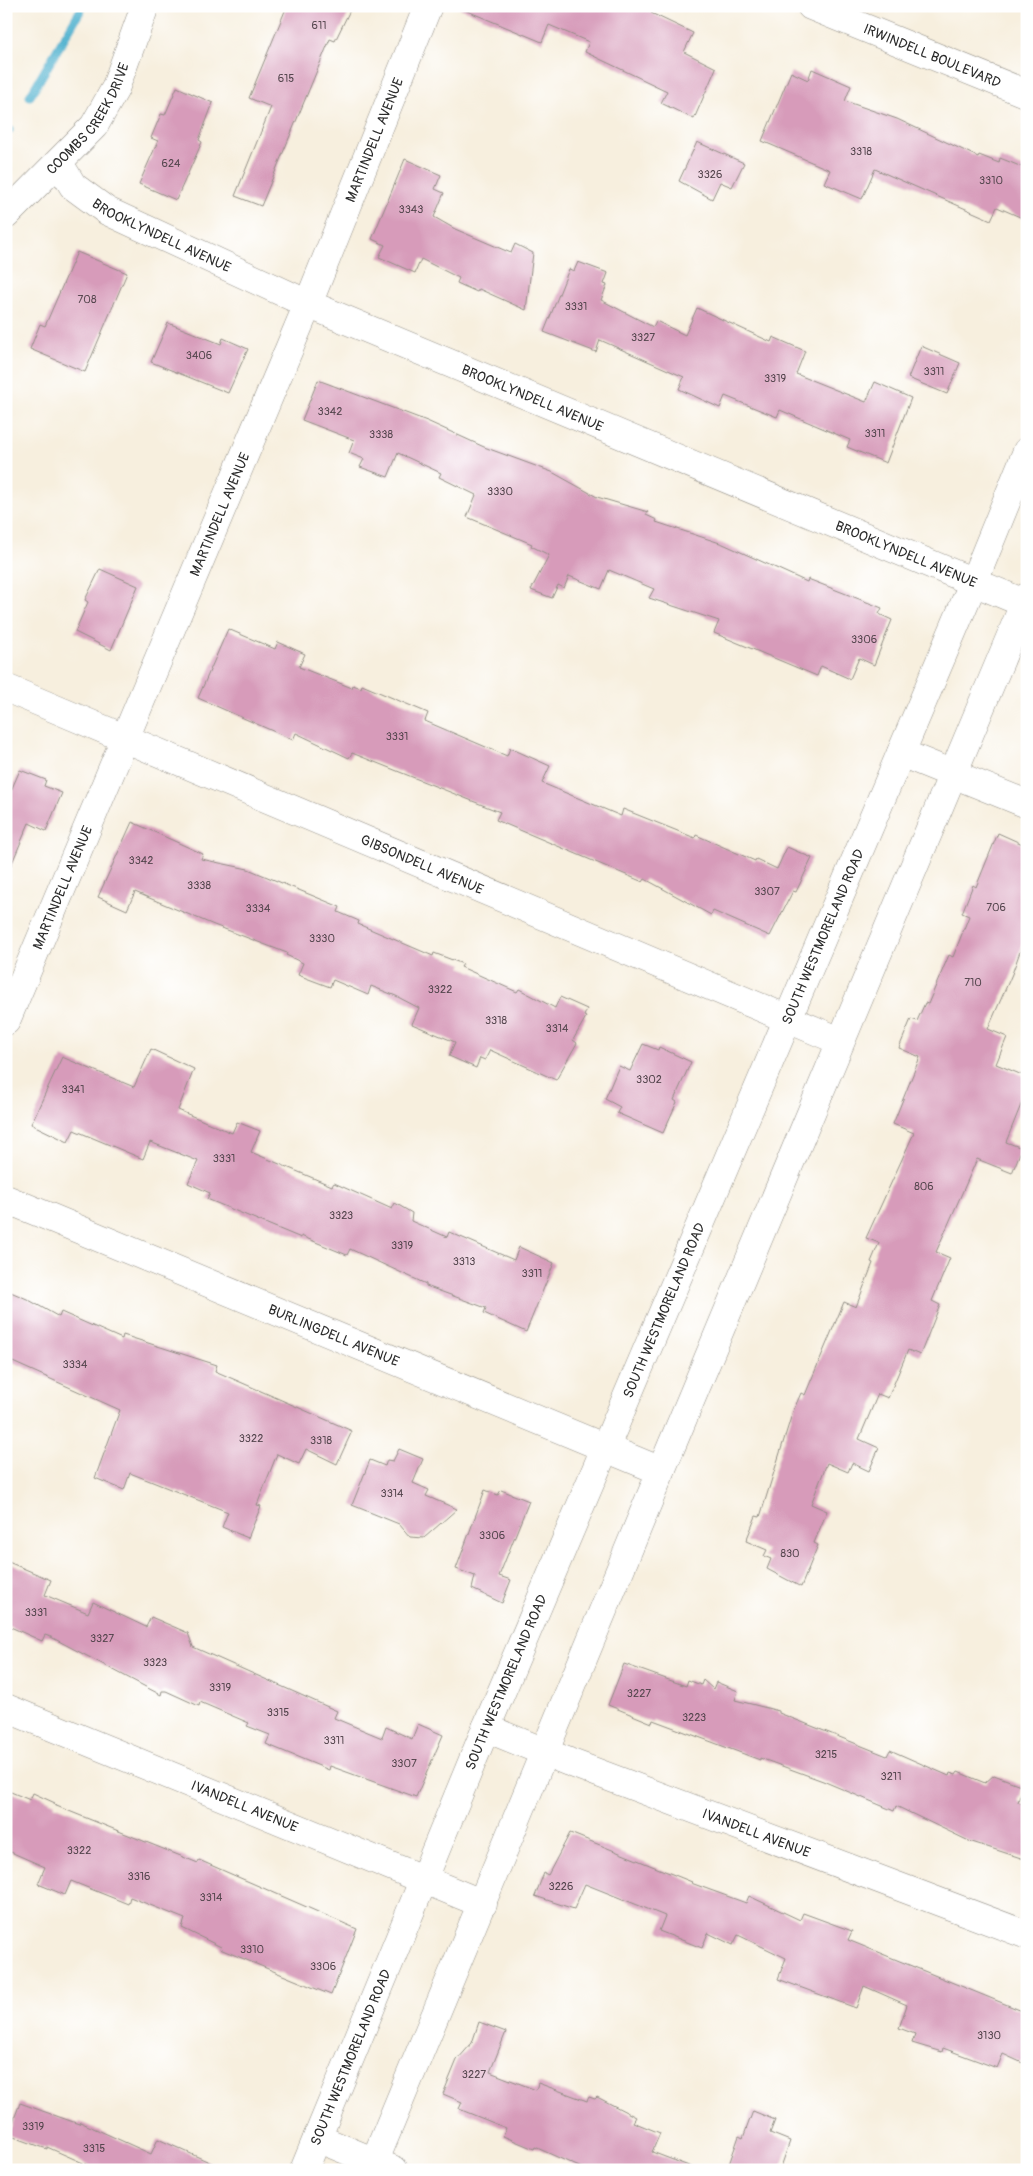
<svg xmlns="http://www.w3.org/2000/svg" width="1033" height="2176" font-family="Pangolin,sans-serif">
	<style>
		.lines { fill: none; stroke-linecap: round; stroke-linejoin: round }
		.stream { stroke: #4fb1ce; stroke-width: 9 }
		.building { fill: #d79bba }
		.minor-casing { stroke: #918d84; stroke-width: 29 }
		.major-casing { stroke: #918d84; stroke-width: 29 }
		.minor { stroke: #fff; stroke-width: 28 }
		.major { stroke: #fff; stroke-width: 28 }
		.labels { text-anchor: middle; stroke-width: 4.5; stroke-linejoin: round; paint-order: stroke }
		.number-label { font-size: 11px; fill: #56474f }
		.street-label { font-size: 14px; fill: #2b2b2b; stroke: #fff }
	</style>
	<rect width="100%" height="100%" fill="#fff"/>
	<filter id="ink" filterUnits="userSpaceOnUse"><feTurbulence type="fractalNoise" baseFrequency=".02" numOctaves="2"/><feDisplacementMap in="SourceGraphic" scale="10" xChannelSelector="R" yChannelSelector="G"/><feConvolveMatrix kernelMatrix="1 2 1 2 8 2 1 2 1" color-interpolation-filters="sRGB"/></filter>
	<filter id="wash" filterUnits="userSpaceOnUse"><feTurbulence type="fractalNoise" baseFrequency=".0096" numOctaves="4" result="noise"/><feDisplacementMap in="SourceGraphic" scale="20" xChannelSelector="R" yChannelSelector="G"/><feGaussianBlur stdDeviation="1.12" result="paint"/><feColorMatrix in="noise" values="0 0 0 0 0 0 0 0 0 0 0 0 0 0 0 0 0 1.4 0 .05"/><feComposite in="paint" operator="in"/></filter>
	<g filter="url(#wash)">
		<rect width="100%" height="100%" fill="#f7efde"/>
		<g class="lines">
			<g class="stream">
				<path d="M30,96l53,-90"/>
				<path d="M6,132l3,-2"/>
			</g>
		</g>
		<g id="blocks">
			<g class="building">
				<path d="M287,6h65l-17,35 -5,-2 -69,167 -26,-10 36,-89 -22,-9z"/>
				<path d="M455,6h199l-3,7 42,20 -9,19 32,16 -22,51 -33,-16 6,-12 -82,-39 4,-10 -40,-17 -7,17z"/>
				<path d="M812,69l39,17 -6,15 52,18 81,38 1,-2 20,8 1,-5 27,11v51l-30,-13 -6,13 -116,-51 -13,30 -38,-16 6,-13 -68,-29 29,-69 17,8z"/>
				<path d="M177,87l36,16 -14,37 3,2 -26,58 -37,-16 19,-43 -7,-3 10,-24 4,1z"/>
				<path d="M697,142l47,21 -12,24 -12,-5 -8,17 -33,-18z"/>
				<path d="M405,159l36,16 -6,14 9,4 -10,24 21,12 56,24 4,-9 18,9 -7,57 -47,-21 -2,3 -20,-9 2,-5 -38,-19 -6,14 -36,-16 6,-12 -13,-6z"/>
				<path d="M77,252l50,21 -42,99 -55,-23 10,-25 5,2z"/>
				<path d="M578,262l30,11 -4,11 3,1 -6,15 52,27 3,-6 29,14 12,-27 74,34 2,-5 32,14 -9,23 70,28 9,-20 36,16 -25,65 -39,-16 3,-7 -70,-30 -3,7 -52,-21 -5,12 -41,-19 5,-12 -84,-37 -4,12 -52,-20 25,-63 5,2z"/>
				<path d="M168,323l53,21 2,-6 25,11 -20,44 -77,-31z"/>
				<path d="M921,346l39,17 -13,31 -39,-16z"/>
				<path d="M318,380l109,41 57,26 68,25 45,25 51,15 -2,3 11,5 -1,2 67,22 84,38 1,-3 74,29 -3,6 13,6 -18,45 -15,-7 -9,21 -29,-13 -4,10 -103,-43 5,-12 -70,-23 5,-9 -45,-19 -8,19 -32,-13 -5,12 -6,-3 -6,13 -21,-8 18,-35 -18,-9 1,-2 -65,-27 9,-22 -37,-18 2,-4 -43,-20 -10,24 -28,-10 4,-8 -15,-6 5,-13 -52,-20z"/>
				<path d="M100,569l38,17 -27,64 -36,-18 13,-30 -3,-2z"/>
				<path d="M228,629l47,20 3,-7 27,12 -6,13 53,21 1,-3 8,3 1,-3 66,28 -3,8 82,35 3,-8 40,18 -8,17 79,33 2,-7 72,29 1,-3 59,26 1,-2 21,10 10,-22 25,11 -16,34 -3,-1 -23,45 -57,-25 -2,4 -66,-36 -2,3 -147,-62 4,-8 -148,-59 -3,5 -53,-25 -3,7 -95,-42z"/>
				<path d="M20,770l26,10 -2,6 18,7 -16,38 -17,-8 -23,54v-75z"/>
				<path d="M132,822l71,32 -2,5 47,10 92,38 -2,5 21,9 -1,3 75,32 1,-3 29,11 -2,3 56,25 2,-3 36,19 5,-11 27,12 -3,7 2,1 -13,23 4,3 -21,37 -66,-30 -5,10 -5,-2 -4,10 -27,-12 6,-14 -43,-18 7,-16 -23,-12 -25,-10 -3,9 -35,-15 -3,7 -32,-12 5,-12 -17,-8 1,-2 -73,-28 -79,-33 -8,18 -29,-13z"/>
				<path d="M998,833l29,13v86l-15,42 -24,55 19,8 -11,27 31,13v13l-21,52 16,6 -10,25 -35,-14 -41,93 14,6 -18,43 8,4 -20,50 -12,-5 -20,48 -10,-4 -19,45 20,9 -10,23 -17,-8 -4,9 -21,-9 -16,41 16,7 -13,32 4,2 -17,42 -34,-18 4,-10 -7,-3 3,-6 -21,-9 10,-25 4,1 32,-103 9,-21 4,2 39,-93 12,5 17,-44 -2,-1 8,-19 -13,-5 48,-105 -21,-9 27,-67 -21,-9 12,-29 6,2 8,-18 3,1 21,-49 4,2 16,-41 -7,-3 11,-28 3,2z"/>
				<path d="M643,1044l15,6 1,-3 32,15 -17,38 3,2 -14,31 -46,-20 3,-6 -15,-8 14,-33 11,5z"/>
				<path d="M151,1049l43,20 -16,41 54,23 5,-11 23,9 -9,21 81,34 2,-3 58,26 3,-6 17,10 -1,8 36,16 2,-5 65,28 5,-13 35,16 -28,69 -42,-19 2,-5 -60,-22v-2l-76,-35 -3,6 -46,-19v2l-94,-39 3,-6 -22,-10 10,-22 -48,-19 -7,17 -69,-29 -6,12 -37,-18 31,-67 72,30z"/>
				<path d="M6,1290l21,9 32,18 2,-5 61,27 1,-4 94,30 -2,6 137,60 -15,33 -31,-15 -7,15 -22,-10 -20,51 4,1 -13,32 -26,-11 6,-15 -98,-39 -6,17 -29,-12 25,-68 -114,-51z"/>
				<path d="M399,1449l24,10 -10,24 16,7 -3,6 31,13 -33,29 -14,-1 -11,-13 -47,-19 18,-45 15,6 2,-6 6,1z"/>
				<path d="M485,1490l13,5 3,-5 28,11 -30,75 12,4 -9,23 -30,-14 3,-13 -19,-7z"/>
				<path d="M6,1561l45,19 -6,15 43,18 5,-11 53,25 5,-10 37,16 5,14 144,64 -3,7 48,20 4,-11 26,12 6,-15 25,11 -27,62 -86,-31 -1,4 -63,-26 4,-9 -23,-9 2,-3 -49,-21 -1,4 -33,-15h-4l-1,4 -110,-58 -6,-2 -3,6 -36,-16z"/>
				<path d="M624,1664l62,22 2,-6 13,5 2,-5 10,9 3,-7 22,9 -3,9 44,11v2l108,43 3,-6 59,26 1,-3 6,2 2,-3 27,11 9,-8 29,11 -5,16 9,4v54l-58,-19 -73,-35 -2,5 -71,-30 -63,-23v2l-107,-40 -1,3 -44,-18z"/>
				<path d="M6,1790l24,10 3,-7 22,10 -1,2 144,58 1,-3 158,69 -26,66 -111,-46 1,-2 -39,-19 3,-9 -55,-22 -2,7 -57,-23 -6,14 -27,-11 7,-17 -39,-17z"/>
				<path d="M570,1833l122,49 -1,1 55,20 3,-7 51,24 3,-7 49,18 -4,9 179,73v52l-24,-11 -6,14 -54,-20 -1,4 -30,-9 3,-9 -16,-6 8,-23 -43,-19 -8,22 -78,-29 8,-21 -48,-23 -5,10 -25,-12 -6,15 -43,-17 6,-15 -80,-32 -11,25 -39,-13 9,-23 4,2z"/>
				<path d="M479,2022l27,10 -16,40 46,18 2,-7 49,18 2,-4 6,2 2,-2 39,20 -3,5 27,11 -8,19 42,16 -1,2h-107l-51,-23 -1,2 -31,-13 3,-8 -47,-19 3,-7 -19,-8 14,-34 15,-17z"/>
				<path d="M20,2103l59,21 1,-2 71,32 7,-15 69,31h-128l-52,-23v2l-39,-14z"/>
				<path d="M753,2111l22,9 -5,13 20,8 -10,29h-53l12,-34 4,2z"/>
			</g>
		</g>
	</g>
	<g filter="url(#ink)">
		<use href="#blocks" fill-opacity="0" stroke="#918d84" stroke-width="1"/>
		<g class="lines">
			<g class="minor-casing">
				<g id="minor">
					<path id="s1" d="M811,6l216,88"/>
					<path id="s2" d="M59,163l14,23 34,25 201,93 716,299"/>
					<path id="s3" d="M6,215l88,-89 21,-37 30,-83"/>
					<path id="s4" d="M6,688l834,353"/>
					<path d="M901,753l126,51"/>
					<path id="s5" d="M6,1021l302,-717 120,-298"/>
					<path id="s6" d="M6,1199l655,272"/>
					<path id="s7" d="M6,1708l477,196"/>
					<path id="s8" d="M486,1728l83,34 458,173"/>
					<path d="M317,2138l77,32"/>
				</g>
			</g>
			<g class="major-casing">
				<g id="major">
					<path id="s9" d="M304,2170l182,-442 488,-1147 53,-130"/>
					<path d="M371,2170l290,-699 366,-874"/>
				</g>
			</g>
			<use href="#minor" class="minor"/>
			<use href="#major" class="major"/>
		</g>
	</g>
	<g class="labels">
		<g class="number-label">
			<text x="319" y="29">611</text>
			<text x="286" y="82">615</text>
			<text x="861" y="155">3318</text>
			<text x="171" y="167">624</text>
			<text x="710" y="178">3326</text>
			<text x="991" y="184">3310</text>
			<text x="411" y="213">3343</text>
			<text x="87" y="303">708</text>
			<text x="576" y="310">3331</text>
			<text x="643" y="341">3327</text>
			<text x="199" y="359">3406</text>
			<text x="934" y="375">3311</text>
			<text x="775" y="382">3319</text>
			<text x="330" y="415">3342</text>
			<text x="875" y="437">3311</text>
			<text x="381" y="438">3338</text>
			<text x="500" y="495">3330</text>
			<text x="864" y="643">3306</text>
			<text x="397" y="740">3331</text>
			<text x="141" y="864">3342</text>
			<text x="199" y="889">3338</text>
			<text x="767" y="895">3307</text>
			<text x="996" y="911">706</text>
			<text x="258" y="912">3334</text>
			<text x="322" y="942">3330</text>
			<text x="973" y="986">710</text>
			<text x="440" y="993">3322</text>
			<text x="496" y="1024">3318</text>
			<text x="557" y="1032">3314</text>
			<text x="649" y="1083">3302</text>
			<text x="73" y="1093">3341</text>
			<text x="224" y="1162">3331</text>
			<text x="924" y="1190">806</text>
			<text x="341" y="1219">3323</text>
			<text x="402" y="1249">3319</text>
			<text x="464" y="1265">3313</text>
			<text x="532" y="1277">3311</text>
			<text x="75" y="1368">3334</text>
			<text x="251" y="1442">3322</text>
			<text x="321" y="1444">3318</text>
			<text x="392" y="1497">3314</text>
			<text x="492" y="1539">3306</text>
			<text x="790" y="1557">830</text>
			<text x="36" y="1616">3331</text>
			<text x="102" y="1642">3327</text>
			<text x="155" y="1666">3323</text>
			<text x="220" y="1691">3319</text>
			<text x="639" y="1697">3227</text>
			<text x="278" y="1716">3315</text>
			<text x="694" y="1721">3223</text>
			<text x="334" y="1744">3311</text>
			<text x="826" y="1758">3215</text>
			<text x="404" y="1767">3307</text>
			<text x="891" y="1780">3211</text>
			<text x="79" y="1854">3322</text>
			<text x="139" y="1880">3316</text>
			<text x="561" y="1890">3226</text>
			<text x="211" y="1901">3314</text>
			<text x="252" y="1953">3310</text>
			<text x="323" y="1970">3306</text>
			<text x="989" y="2039">3130</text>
			<text x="474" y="2078">3227</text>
			<text x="33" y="2130">3319</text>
			<text x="94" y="2152">3315</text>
		</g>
		<g class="street-label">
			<text dy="5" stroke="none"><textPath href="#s1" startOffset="131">IRWINDELL BOULEVARD</textPath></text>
			<text dy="5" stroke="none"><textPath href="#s3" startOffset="128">COOMBS CREEK DRIVE</textPath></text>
			<text dy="5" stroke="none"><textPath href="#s5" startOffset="955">MARTINDELL AVENUE</textPath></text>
			<text dy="5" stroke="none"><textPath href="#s2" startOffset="129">BROOKLYNDELL AVENUE</textPath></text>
			<text dy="5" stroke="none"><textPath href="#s2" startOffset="534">BROOKLYNDELL AVENUE</textPath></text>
			<text dy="5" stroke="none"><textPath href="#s5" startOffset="550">MARTINDELL AVENUE</textPath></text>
			<text dy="5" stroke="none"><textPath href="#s2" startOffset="939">BROOKLYNDELL AVENUE</textPath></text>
			<text dy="5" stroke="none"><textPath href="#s4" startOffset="452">GIBSONDELL AVENUE</textPath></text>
			<text dy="5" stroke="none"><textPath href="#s5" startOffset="145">MARTINDELL AVENUE</textPath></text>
			<text dy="5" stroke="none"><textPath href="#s9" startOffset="1338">SOUTH WESTMORELAND ROAD</textPath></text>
			<text dy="5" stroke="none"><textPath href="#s9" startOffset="932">SOUTH WESTMORELAND ROAD</textPath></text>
			<text dy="5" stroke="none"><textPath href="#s6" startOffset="355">BURLINGDELL AVENUE</textPath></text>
			<text dy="5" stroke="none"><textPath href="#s9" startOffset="528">SOUTH WESTMORELAND ROAD</textPath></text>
			<text dy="5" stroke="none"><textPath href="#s7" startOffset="258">IVANDELL AVENUE</textPath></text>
			<text dy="5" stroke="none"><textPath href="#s8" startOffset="290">IVANDELL AVENUE</textPath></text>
			<text dy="5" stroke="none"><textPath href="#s9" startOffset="122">SOUTH WESTMORELAND ROAD</textPath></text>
		</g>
	</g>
	<rect width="1033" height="2176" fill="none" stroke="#fff" stroke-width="25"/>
</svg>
